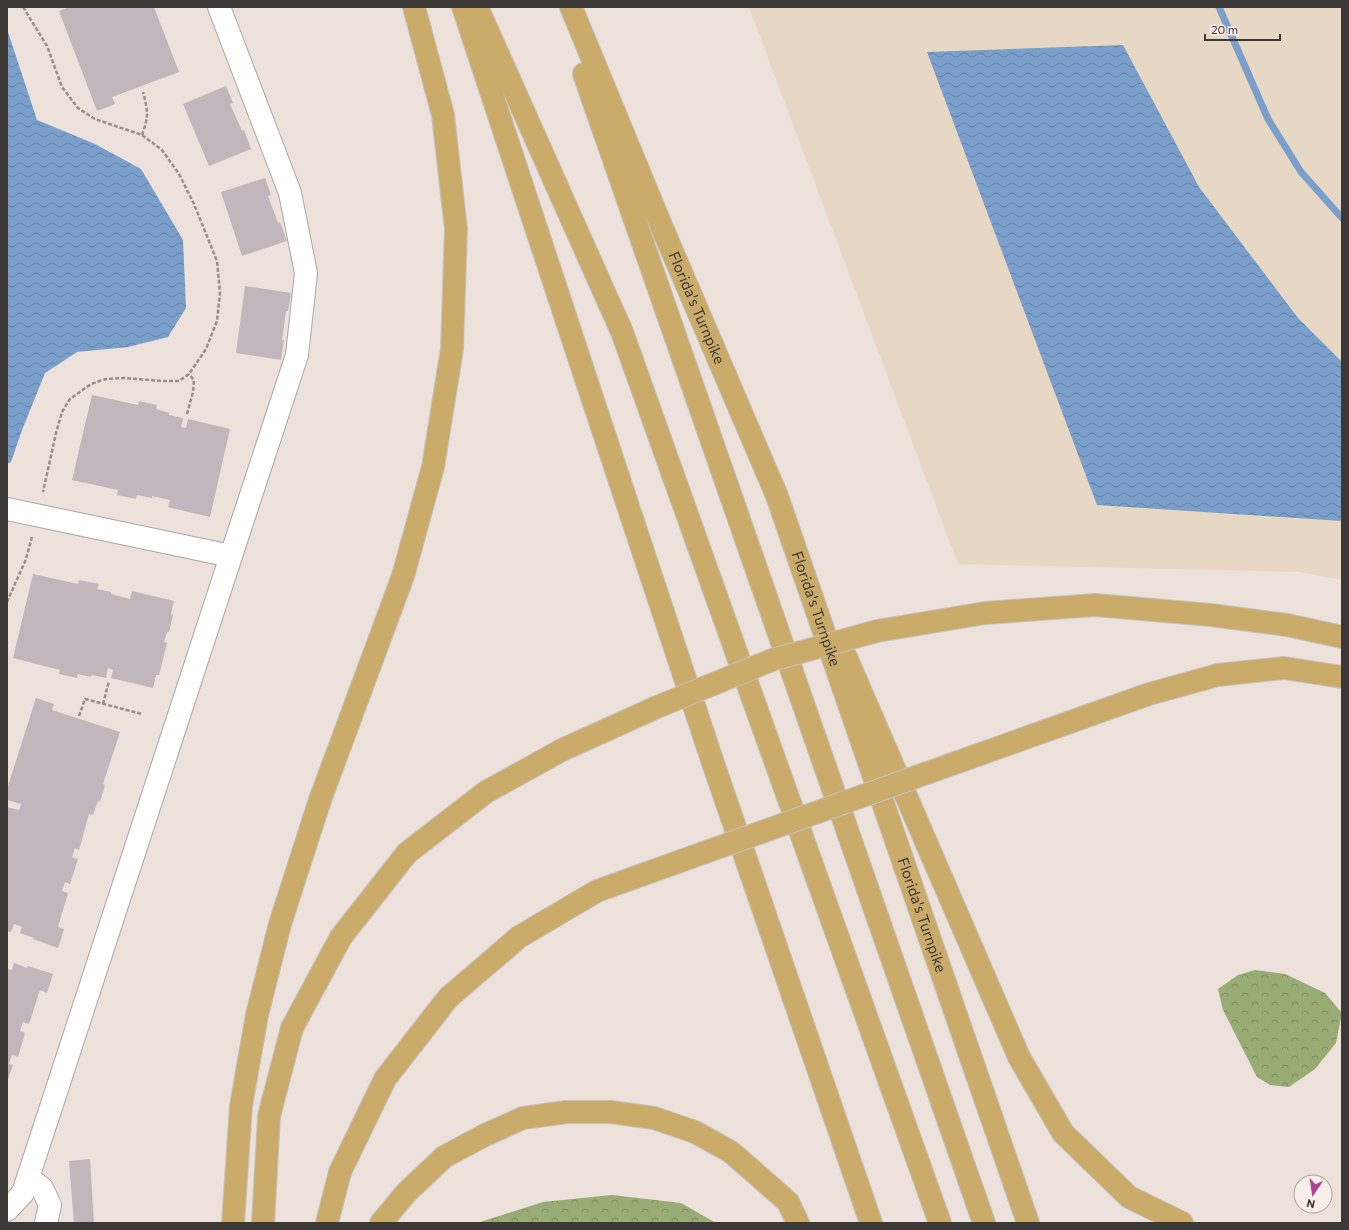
<svg xmlns="http://www.w3.org/2000/svg" width="1349" height="1230" font-family="Commissioner,sans-serif">
	<style>
		.commercial { fill: #e7d7c5 }
		.forest { fill: url(#forest-crowns) }
		.water { fill: url(#water-waves) }
		.lines { fill: none; stroke-linecap: round; stroke-linejoin: round }
		.stream { stroke: #7a9fca; stroke-width: 7 }
		.building { fill: #c1b6bc }
		.street-casing { stroke: #aea49f; stroke-width: 24 }
		.highway-casing { stroke: #c4c3c2; stroke-width: 24 }
		.path { stroke: #968f8a; stroke-width: 2.5; stroke-dasharray: 4 2; stroke-linecap: butt }
		.street { stroke: #fff; stroke-width: 22 }
		.highway { stroke: #caab69; stroke-width: 22 }
		.highway-bridge-casing { stroke: #c4c3c2; stroke-width: 24; stroke-linecap: butt }
		.highway-bridge { stroke: #caab69; stroke-width: 22 }
		.labels { text-anchor: middle; stroke-width: 4; stroke-linejoin: round; paint-order: stroke }
		.street-label { font-size: 15px; fill: #3c3835; stroke: #f9eee8 }
	</style>
	<defs>
		<pattern id="forest-crowns" width="20" height="18" patternUnits="userSpaceOnUse"><rect width="20" height="18" fill="#9aac76"/><path d="M2 6a3 3 0 1 1 6 0M12 15a3 3 0 1 1 6 0" fill="none" stroke="#7f8d62"/></pattern>
		<pattern id="water-waves" width="16" height="10" patternUnits="userSpaceOnUse"><rect width="16" height="10" fill="#7a9fca"/><path d="M0 5q4-4 8 0t8 0" fill="none" stroke="#6583a5"/></pattern>
	</defs>
	<rect width="100%" height="100%" fill="#ece1db"/>
	<path class="commercial" d="M749,7h593v573l-43,-8 -341,-8z"/>
	<g class="forest">
		<path d="M1255,970l30,4 40,19 17,20 -6,30 -21,26 -26,18 -19,-2 -13,-8 -34,-67 -5,-21 20,-14z"/>
		<path d="M612,1195l69,8 35,20h-239l66,-21z"/>
	</g>
	<g class="water">
		<path d="M7,29l30,91 58,24 46,25 42,71 3,68 -18,29 -40,10 -51,5 -32,21 -23,57 -11,32 -4,2z"/>
		<path d="M1123,45l76,142 99,131 44,44v159l-245,-16 -170,-453z"/>
	</g>
	<g class="lines">
		<path class="stream" d="M1219,7l49,112 33,53 41,46"/>
	</g>
	<g class="building">
		<path d="M70,7h84l25,65 -67,25 3,7 -18,7 -38,-100z"/>
		<path d="M226,86l7,17 -3,1 12,27 2,-1 7,19 -42,17 -26,-62z"/>
		<path d="M265,178l6,17 -3,1 10,27 2,-1 7,19 -45,15 -21,-64z"/>
		<path d="M245,286l46,7 -3,18h-2l-4,29h2l-3,20 -45,-7z"/>
		<path d="M92,395l46,10 1,-4 18,4 -1,4 13,4v2l14,3 -2,9 5,1 2,-9 42,10 -20,88 -42,-10 2,-7 -18,-4v2l-15,-3 -1,4 -19,-4 1,-5 -46,-10z"/>
		<path d="M33,574l45,10 1,-4 20,4 -2,5 14,3v2l19,5 2,-8 42,10 -3,13 2,1 -4,17h-2l-3,10 3,1 -8,32h-3l-3,13 -42,-10 2,-8 -5,-2 -2,10 -14,-3 -1,2 -13,-3 -1,4 -18,-4 1,-4 -47,-12z"/>
		<path d="M36,698l18,6 -2,6 68,22 -17,52 2,1 -5,17 -2,-1 -5,14 -4,-1 -10,36 -4,-2 -3,9 6,2 -8,25 -5,-2 -3,9 6,2 -10,34 6,2 -6,19 -25,-9 1,-1 -14,-5 2,-6 -8,-3 -3,8 -4,-1v-124l12,3 2,-6 -14,-4v-11z"/>
		<path d="M14,963l13,5 1,-2 25,8 -6,19 -7,-3 -11,34 -6,-2 -3,9 5,2 -7,24 -6,-2 -3,9 4,1 -6,17v-113l5,1z"/>
		<path d="M90,1159l4,64h-20l-5,-62z"/>
	</g>
	<g class="lines">
		<g class="street-casing">
			<g id="street">
				<path d="M7,509l224,47"/>
				<path d="M28,1178l14,10 8,17 -4,18"/>
				<path d="M7,1210l16,-17 208,-637 66,-201 9,-82 -16,-80 -71,-186"/>
			</g>
		</g>
		<g class="highway-casing">
			<g id="highway">
				<path d="M463,7l250,756 158,460"/>
				<path d="M477,7l145,325 318,891"/>
				<path id="s1" d="M571,7l90,218 116,271 251,727"/>
				<path d="M584,74l400,1149"/>
				<path d="M877,631l108,-18 110,-8 116,10 76,10 55,12"/>
				<path d="M846,657l173,400 44,76 66,64 53,26"/>
				<path d="M927,773l222,-79 69,-19 66,-7 58,9"/>
				<path d="M233,1223l8,-117 16,-91 23,-91 40,-124 83,-224 30,-109 19,-118 4,-120 -13,-114 -29,-108"/>
				<path d="M263,1223l6,-107 23,-88 49,-91 66,-84 79,-61 76,-42"/>
				<path d="M327,1223l13,-51 45,-93 63,-81 71,-61 78,-46 106,-38"/>
				<path d="M381,1223l25,-30 38,-36 41,-22 38,-17 43,-6h45l43,6 41,14 36,20 57,50 10,21"/>
			</g>
		</g>
		<g class="path">
			<path d="M23,7l24,39 15,41 16,21 17,11 47,16 20,15 17,24 15,30 23,57 3,32 -3,28 -11,28 -17,25 -10,7h-17l-37,-3 -19,1 -15,5 -21,15 -8,13 -6,21 -13,59"/>
			<path d="M142,135c7,-20 6,-23 1,-43"/>
			<path d="M187,414l6,-22 1,-12 -5,-6"/>
			<path d="M7,602l19,-43 6,-22"/>
			<path d="M103,704l6,-23"/>
			<path d="M79,716l6,-17 57,15"/>
		</g>
		<use href="#street" class="street"/>
		<use href="#highway" class="highway"/>
		<g class="highway-bridge-casing">
			<g id="highway-bridge">
				<path d="M562,750l95,-43 115,-47 105,-29"/>
				<path d="M703,853l224,-80"/>
			</g>
		</g>
		<use href="#highway-bridge" class="highway-bridge"/>
	</g>
	<g class="labels">
		<g class="street-label">
			<text dy="5" stroke="none"><textPath href="#s1" startOffset="326">Florida's Turnpike</textPath></text>
			<text dy="5" stroke="none"><textPath href="#s1" startOffset="650">Florida's Turnpike</textPath></text>
			<text dy="5" stroke="none"><textPath href="#s1" startOffset="974">Florida's Turnpike</textPath></text>
		</g>
	</g>
	<rect width="1349" height="1230" fill="none" stroke="#3c3835" stroke-width="16"/>
	<g transform="translate(1313 1194) rotate(193)"><circle r="19" fill="#f9eee8" stroke="#ada5a0"/>
	<path d="M0-3L7 15L0 10L-7 15Z" fill="#b13d96"/>
	<text y="-6" font-size="11" font-weight="bold" text-anchor="middle" fill="#3c3835">N</text>
	</g>
	<path d="M1205 34v6h75v-6" fill="none" stroke="#3c3835" stroke-width="2"/>
	<text x="1211" y="34" font-size="12" fill="#3c3835" stroke="#f9eee8" stroke-width="3" paint-order="stroke">20 m</text>
</svg>
